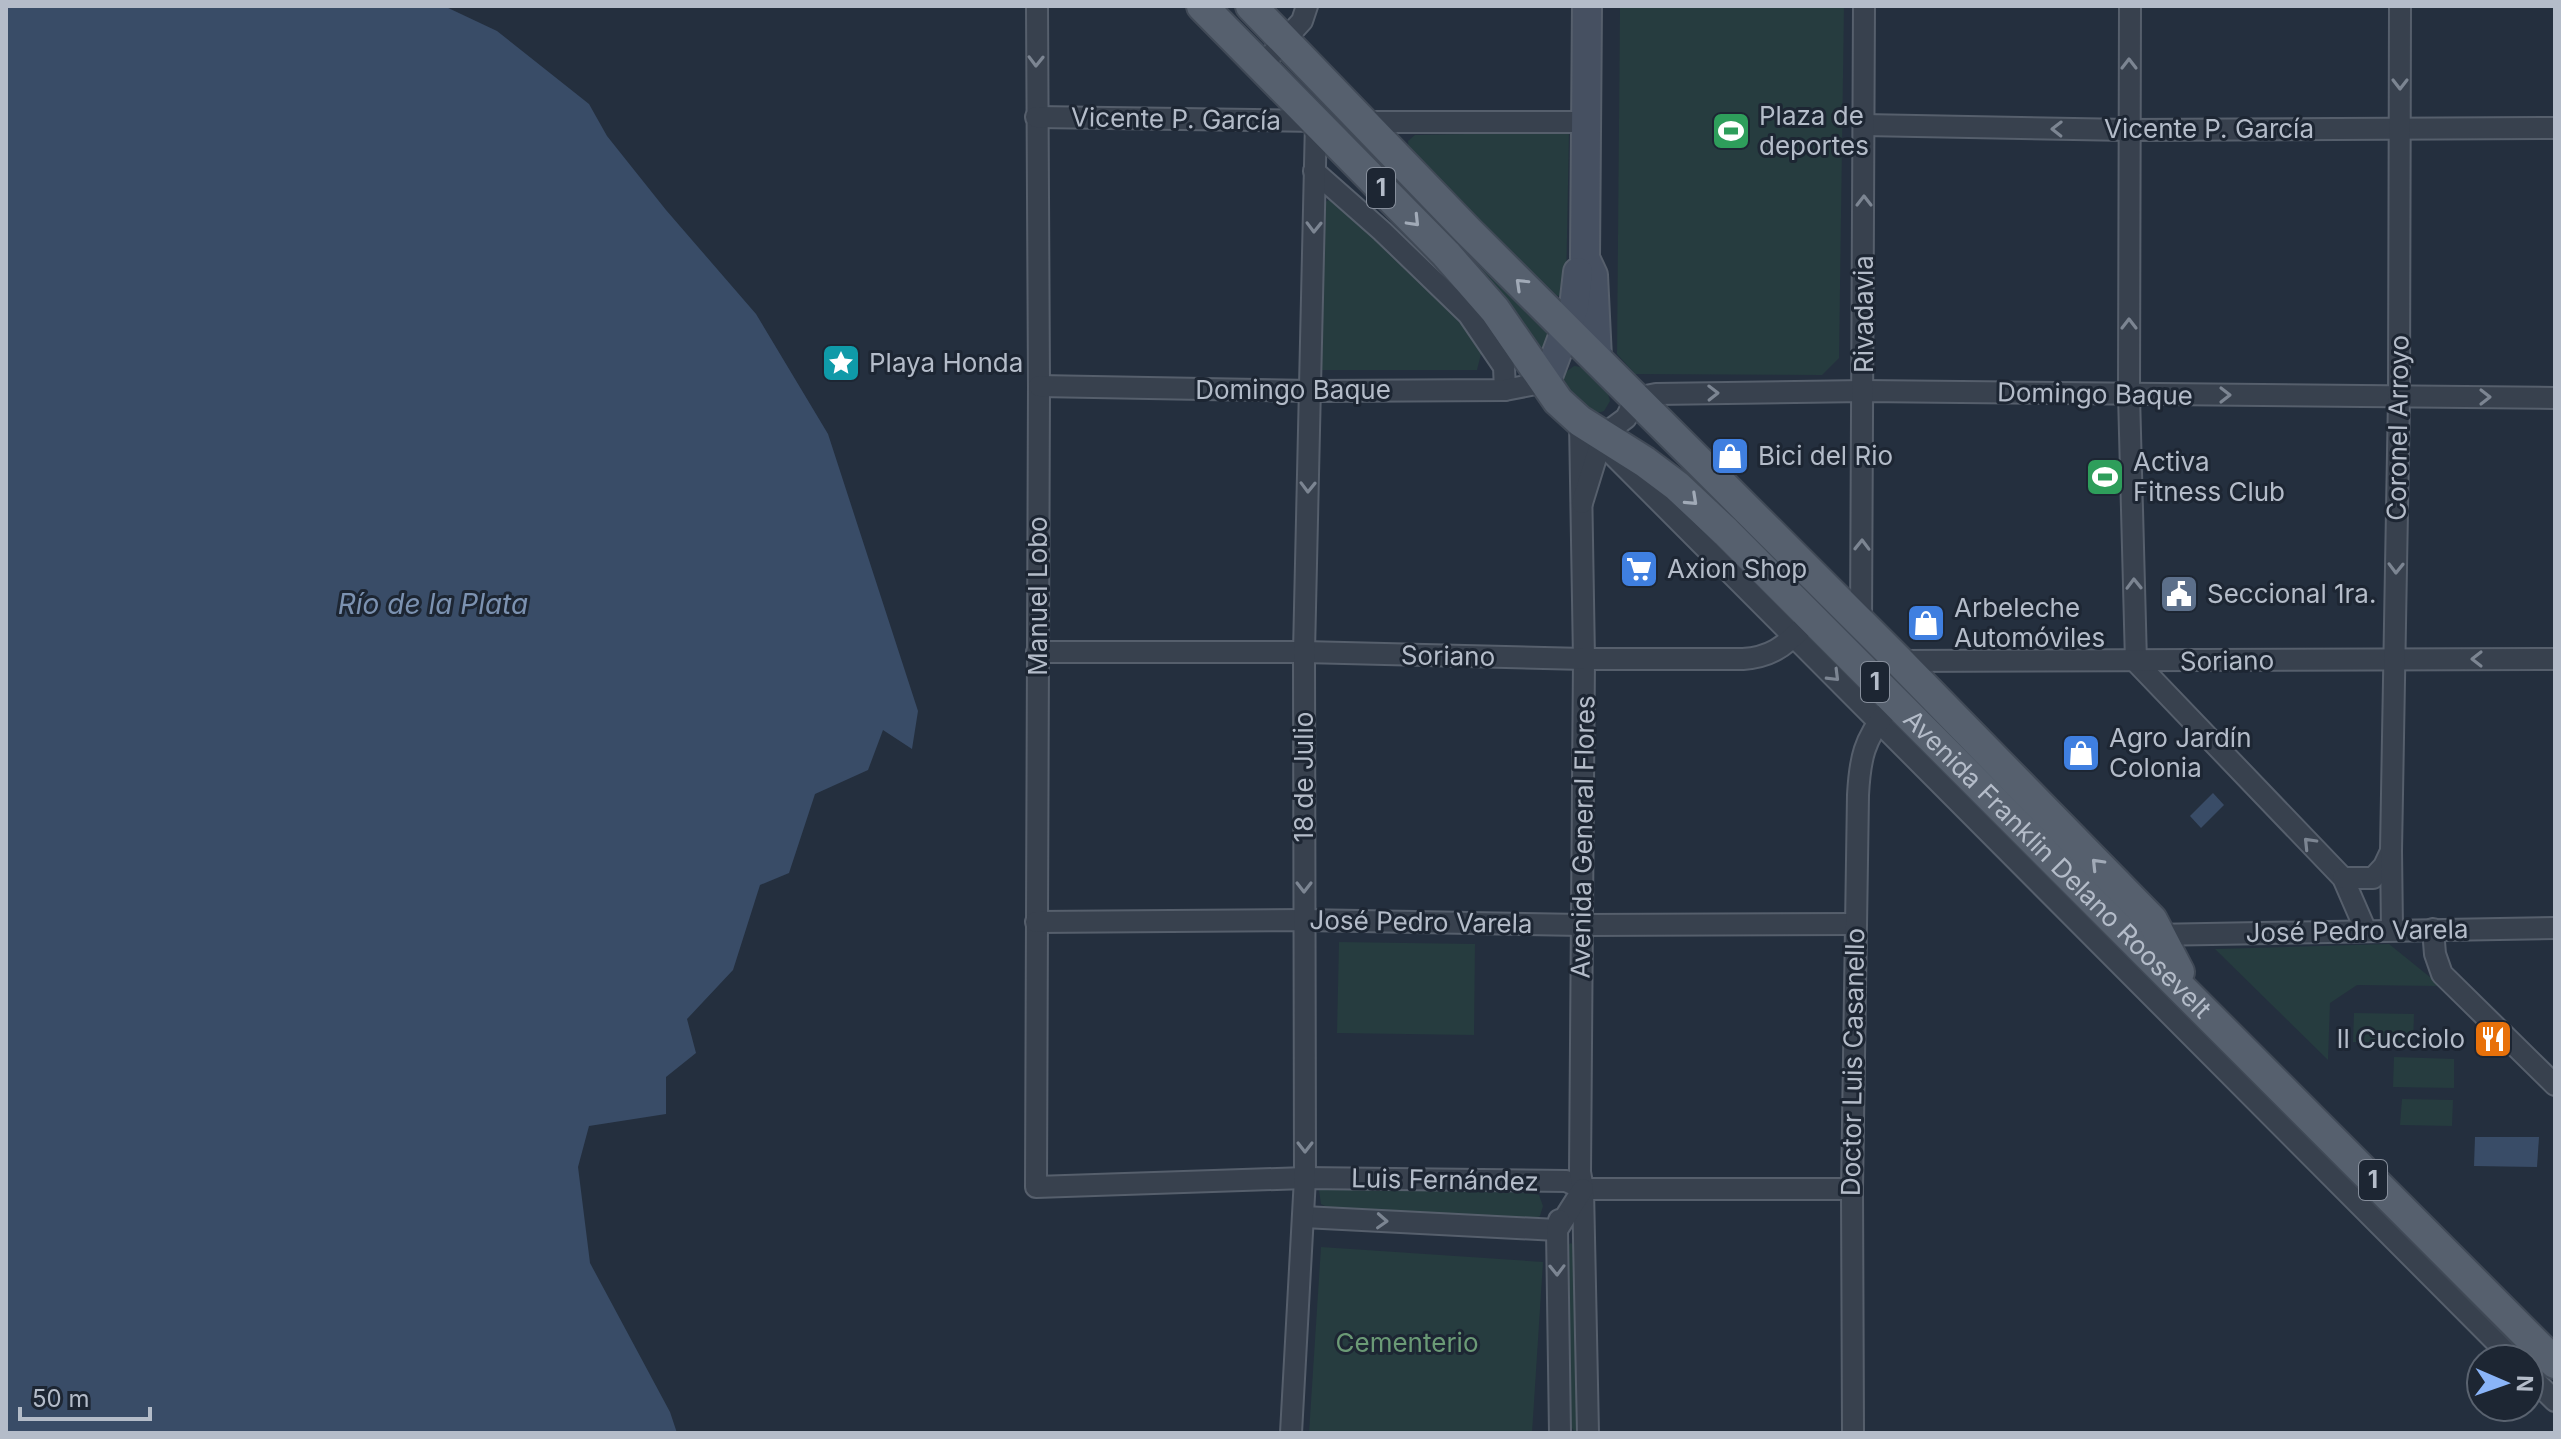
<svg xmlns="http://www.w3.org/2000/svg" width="2561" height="1439" font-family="Inter,sans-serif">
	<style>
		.green { fill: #263c3f }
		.water { fill: #394c67 }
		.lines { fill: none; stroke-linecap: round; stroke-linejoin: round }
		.street-casing { stroke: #565f6c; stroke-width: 24 }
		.secondary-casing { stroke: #565f6c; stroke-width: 32 }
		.primary-casing { stroke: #414a57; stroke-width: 34 }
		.street { stroke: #38414e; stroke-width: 20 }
		.secondary { stroke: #465061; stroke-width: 28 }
		.primary { stroke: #56606e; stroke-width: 30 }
		.oneway { stroke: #7c8592 }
		.oneway2 { stroke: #a1aab7 }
		.labels { text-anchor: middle; stroke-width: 6; stroke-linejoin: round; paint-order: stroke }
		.shield { fill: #1d2633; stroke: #878f9c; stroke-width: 2 }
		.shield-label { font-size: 24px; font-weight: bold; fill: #b4bcc9 }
		.poi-label { font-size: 26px; fill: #b4bcc9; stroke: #1d2633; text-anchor: start }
		.street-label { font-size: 26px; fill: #b4bcc9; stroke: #1d2633 }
		.park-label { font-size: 26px; fill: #6b9a76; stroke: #1d2633 }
		.water-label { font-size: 28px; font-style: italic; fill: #7c92b1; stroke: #1d2633 }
	</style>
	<rect width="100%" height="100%" fill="#242f3e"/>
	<g class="green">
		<path d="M1620,6h224l-5,352 -17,17 -187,-1 -18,-20z"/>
		<path d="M1569,132l-3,157 -6,7 -7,-1 -144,-142 -1,-12 7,-6z"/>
		<path d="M1337,196l127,124 19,26 -6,24h-158l4,-167z"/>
		<path d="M1464,238l88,91 -8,24 -4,1 -81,-109z"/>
		<path d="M1574,366c15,0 34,21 36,35l-6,10c-20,8 -30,-13 -41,-26v-11z"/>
		<path d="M1339,942l136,2 -1,91 -137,-2z"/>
		<path d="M2389,944l52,42 -84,-1 -27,18 -2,57 -113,-111z"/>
		<path d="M2354,1013l60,1 -1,29 -60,-1z"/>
		<path d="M2394,1057l60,2v29l-61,-1z"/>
		<path d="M2402,1099l51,1 -1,26 -52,-1z"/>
		<path d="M1329,1187l202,6 8,2 4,11 -3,10 -11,6 -200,-14 -8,-4 -2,-14z"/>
		<path d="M1571,1243l4,4 4,183 -4,2 -4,-5 -3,-182z"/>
		<path d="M1321,1247l222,15 -11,171h-223z"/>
	</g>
	<g class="water">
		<path d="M6,6h438l53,25 92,73 18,32 59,74 90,104 72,120 90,277 -6,38 -29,-19 -15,40 -53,24 -26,79 -29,12 -27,85 -46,49 9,34 -30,24v37l-77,12 -11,41 12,96 80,149 7,21h-671z"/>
		<path d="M2213,793l11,12 -23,23 -11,-12z"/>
		<path d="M2475,1137h64l-2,30 -63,-1z"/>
	</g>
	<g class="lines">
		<g class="street-casing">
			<g id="street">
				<path d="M1037,6l2,380 -3,801 269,-9 261,3 17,8h269"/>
				<path d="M2130,6l-1,389 7,267 207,216 23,53"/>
				<path d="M1261,66l41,-45 5,-15"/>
				<path d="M1036,117l280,4"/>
				<path d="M1362,122h224"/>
				<path d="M1864,125l265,5 426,-2"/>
				<path d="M1314,171l68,60 86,83 36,53 1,23"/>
				<path d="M1039,386l272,5 194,-1 41,-8"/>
				<path d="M1580,421l4,238 -4,513 3,17 5,244"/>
				<path d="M1607,449l906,910"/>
				<path d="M1582,503l21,-68 23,-17 10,-20 20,-4 208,-3 691,7"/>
				<path d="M1861,623l3,-617"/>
				<path d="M1037,652h267l280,7h159c27,-2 41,-12 59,-31"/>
				<path d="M1899,661l656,-2"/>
				<path d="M2343,878h30l11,-12 7,-15"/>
				<path d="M1036,922l268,-2 278,5 272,-1"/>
				<path d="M2433,929l2,25 7,20 113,111"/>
				<path d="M2392,930l-1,-79 8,-454 1,-391"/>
				<path d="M2151,935l404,-7"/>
				<path d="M1304,1217l253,13 26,-41"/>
				<path d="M1559,1220l-2,10 3,203"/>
				<path d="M2529,1375l26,26"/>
				<path d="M1291,1433l14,-255 -1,-526 12,-531"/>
				<path d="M1853,1433l-1,-244 6,-394c2,-37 6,-55 29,-84"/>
			</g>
		</g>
		<g class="secondary-casing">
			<g id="secondary">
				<path d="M1587,6l-2,252 8,17 4,83"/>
				<path d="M1546,382l28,-75 4,-35"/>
			</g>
		</g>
		<g class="primary-casing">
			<g id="primary">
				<path id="s1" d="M1202,6l244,248 49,56 63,91 22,20 65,41 32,24 49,46 829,831"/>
				<path d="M1251,6l217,225 431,430 253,259 27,52"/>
			</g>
		</g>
		<use href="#street" class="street"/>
		<use href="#secondary" class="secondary"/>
		<use href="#primary" class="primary"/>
	</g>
	<defs><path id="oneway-chevron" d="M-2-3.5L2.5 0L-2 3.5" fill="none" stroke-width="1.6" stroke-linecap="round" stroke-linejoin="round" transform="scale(2)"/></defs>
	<g class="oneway">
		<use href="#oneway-chevron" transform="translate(1036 61) rotate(91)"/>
		<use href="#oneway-chevron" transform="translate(2129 64) rotate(-90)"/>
		<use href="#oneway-chevron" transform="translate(2400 84) rotate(90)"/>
		<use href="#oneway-chevron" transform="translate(2057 129) rotate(-179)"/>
		<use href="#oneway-chevron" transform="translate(1864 201) rotate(-90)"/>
		<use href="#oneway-chevron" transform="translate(1314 227) rotate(91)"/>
		<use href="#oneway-chevron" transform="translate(2129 324) rotate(-90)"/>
		<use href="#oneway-chevron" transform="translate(1713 393) rotate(-1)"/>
		<use href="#oneway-chevron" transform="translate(2225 395)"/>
		<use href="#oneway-chevron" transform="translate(2485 397)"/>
		<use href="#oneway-chevron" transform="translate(1308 487) rotate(91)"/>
		<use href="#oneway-chevron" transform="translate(1862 545) rotate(-89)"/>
		<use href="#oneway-chevron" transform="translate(2396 568) rotate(91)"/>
		<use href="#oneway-chevron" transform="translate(2134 584) rotate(-91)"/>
		<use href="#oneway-chevron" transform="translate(2477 659) rotate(-180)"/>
		<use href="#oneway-chevron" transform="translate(1834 676) rotate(45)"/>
		<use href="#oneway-chevron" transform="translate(2309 843) rotate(-134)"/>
		<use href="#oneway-chevron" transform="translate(1304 887) rotate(90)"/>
		<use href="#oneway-chevron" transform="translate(1305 1147) rotate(90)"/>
		<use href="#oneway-chevron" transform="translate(1382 1221) rotate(3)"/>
		<use href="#oneway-chevron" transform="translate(1557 1270) rotate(89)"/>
	</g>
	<g class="oneway2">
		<use href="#oneway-chevron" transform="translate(1414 221) rotate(46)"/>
		<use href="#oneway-chevron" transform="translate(1521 284) rotate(-136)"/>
		<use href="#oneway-chevron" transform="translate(1692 500) rotate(43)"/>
		<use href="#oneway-chevron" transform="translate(2097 864) rotate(-134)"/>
	</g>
	<defs>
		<g id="stadium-square" transform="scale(2)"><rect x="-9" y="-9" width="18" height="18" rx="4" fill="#2e9e5b" stroke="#1d2633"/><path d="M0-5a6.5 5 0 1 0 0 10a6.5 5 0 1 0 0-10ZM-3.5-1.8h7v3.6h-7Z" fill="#fff"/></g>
		<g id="sight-square" transform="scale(2)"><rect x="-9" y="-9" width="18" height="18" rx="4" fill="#0f9aa8" stroke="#1d2633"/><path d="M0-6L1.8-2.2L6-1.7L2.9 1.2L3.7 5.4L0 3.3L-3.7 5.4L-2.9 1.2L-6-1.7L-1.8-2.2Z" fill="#fff"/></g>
		<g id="shop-square" transform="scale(2)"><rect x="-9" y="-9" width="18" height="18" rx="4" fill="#3f7fe0" stroke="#1d2633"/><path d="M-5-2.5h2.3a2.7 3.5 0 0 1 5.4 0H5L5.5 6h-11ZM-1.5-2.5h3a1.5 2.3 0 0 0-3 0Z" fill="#fff"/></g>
		<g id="supermarket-square" transform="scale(2)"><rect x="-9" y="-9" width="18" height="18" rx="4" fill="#3f7fe0" stroke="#1d2633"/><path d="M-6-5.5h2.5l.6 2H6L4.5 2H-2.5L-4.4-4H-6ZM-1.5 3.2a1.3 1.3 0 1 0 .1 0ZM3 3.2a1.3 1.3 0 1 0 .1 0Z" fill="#fff"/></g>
		<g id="civic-square" transform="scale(2)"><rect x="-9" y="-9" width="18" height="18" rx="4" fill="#5c6f8a" stroke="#1d2633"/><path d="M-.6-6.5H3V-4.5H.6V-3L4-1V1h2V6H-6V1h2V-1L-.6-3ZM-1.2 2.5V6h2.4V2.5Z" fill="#fff"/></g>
		<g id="restaurant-square" transform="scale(2)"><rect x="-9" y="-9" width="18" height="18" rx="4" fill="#e8710a" stroke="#1d2633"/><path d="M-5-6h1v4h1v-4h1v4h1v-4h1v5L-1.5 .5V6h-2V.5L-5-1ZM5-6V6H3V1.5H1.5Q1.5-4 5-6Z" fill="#fff"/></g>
	</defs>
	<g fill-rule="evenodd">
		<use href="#stadium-square" x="1731" y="131"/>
		<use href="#sight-square" x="841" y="363"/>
		<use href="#shop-square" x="1730" y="456"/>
		<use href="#stadium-square" x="2105" y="477"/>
		<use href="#supermarket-square" x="1639" y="569"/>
		<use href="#civic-square" x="2179" y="594"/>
		<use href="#shop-square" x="1926" y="623"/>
		<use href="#shop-square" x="2081" y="753"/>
		<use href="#restaurant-square" x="2493" y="1039"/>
	</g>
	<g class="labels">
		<g class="shield">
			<rect x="1367" y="168" width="28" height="40" rx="6"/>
			<rect x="1861" y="662" width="28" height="40" rx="6"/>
			<rect x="2359" y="1160" width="28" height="40" rx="6"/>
		</g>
		<g class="shield-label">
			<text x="1381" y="196">1</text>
			<text x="1875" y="690">1</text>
			<text x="2373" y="1188">1</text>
		</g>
		<g class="poi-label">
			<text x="1759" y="125">Plaza de<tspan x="1759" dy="30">deportes</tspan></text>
			<text x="869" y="372">Playa Honda</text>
			<text x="1758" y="465">Bici del Rio</text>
			<text x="2133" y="471">Activa<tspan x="2133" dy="30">Fitness Club</tspan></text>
			<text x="1667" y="578">Axion Shop</text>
			<text x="2207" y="603">Seccional 1ra.</text>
			<text x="1954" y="617">Arbeleche<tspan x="1954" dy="30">Automóviles</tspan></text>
			<text x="2109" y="747">Agro Jardín<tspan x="2109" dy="30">Colonia</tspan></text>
			<text x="2465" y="1048" text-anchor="end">Il Cucciolo</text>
		</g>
		<g class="street-label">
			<text transform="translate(1176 119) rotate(1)" y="9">Vicente P. García</text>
			<text x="2209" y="138">Vicente P. García</text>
			<text transform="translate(1864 314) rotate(-90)" y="9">Rivadavia</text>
			<text x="1293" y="399">Domingo Baque</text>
			<text transform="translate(2095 394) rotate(1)" y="9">Domingo Baque</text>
			<text transform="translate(2398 428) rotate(-89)" y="9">Coronel Arroyo</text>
			<text transform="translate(1038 596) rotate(-90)" y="9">Manuel Lobo</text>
			<text transform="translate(1448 656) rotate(1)" y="9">Soriano</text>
			<text transform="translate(2227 661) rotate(-1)" y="9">Soriano</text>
			<text transform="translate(1304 777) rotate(-90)" y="9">18 de Julio</text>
			<text transform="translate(1583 837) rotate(-89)" y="9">Avenida General Flores</text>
			<text dy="9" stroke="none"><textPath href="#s1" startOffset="1216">Avenida Franklin Delano Roosevelt</textPath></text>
			<text transform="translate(1421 922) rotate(1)" y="9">José Pedro Varela</text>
			<text transform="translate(2357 931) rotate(-1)" y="9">José Pedro Varela</text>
			<text transform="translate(1853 1062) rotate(-89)" y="9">Doctor Luis Casanello</text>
			<text transform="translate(1445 1180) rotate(1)" y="9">Luis Fernández</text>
		</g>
		<g class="park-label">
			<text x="1407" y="1352">Cementerio</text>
		</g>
		<g class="water-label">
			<text x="433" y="614">Río de la Plata</text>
		</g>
	</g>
	<rect width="2561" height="1439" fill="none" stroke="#b4bcc9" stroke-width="16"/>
	<g transform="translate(2505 1383) rotate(92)"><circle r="38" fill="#1d2633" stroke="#59626f" stroke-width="2"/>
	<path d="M0-6L14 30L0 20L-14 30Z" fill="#8ab4f8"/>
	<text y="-12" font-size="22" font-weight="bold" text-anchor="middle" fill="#b4bcc9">N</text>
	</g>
	<path d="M20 1407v12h130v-12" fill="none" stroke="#b4bcc9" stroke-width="4"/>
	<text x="32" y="1407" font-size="24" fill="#b4bcc9" stroke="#1d2633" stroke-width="6" paint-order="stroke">50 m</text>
</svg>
